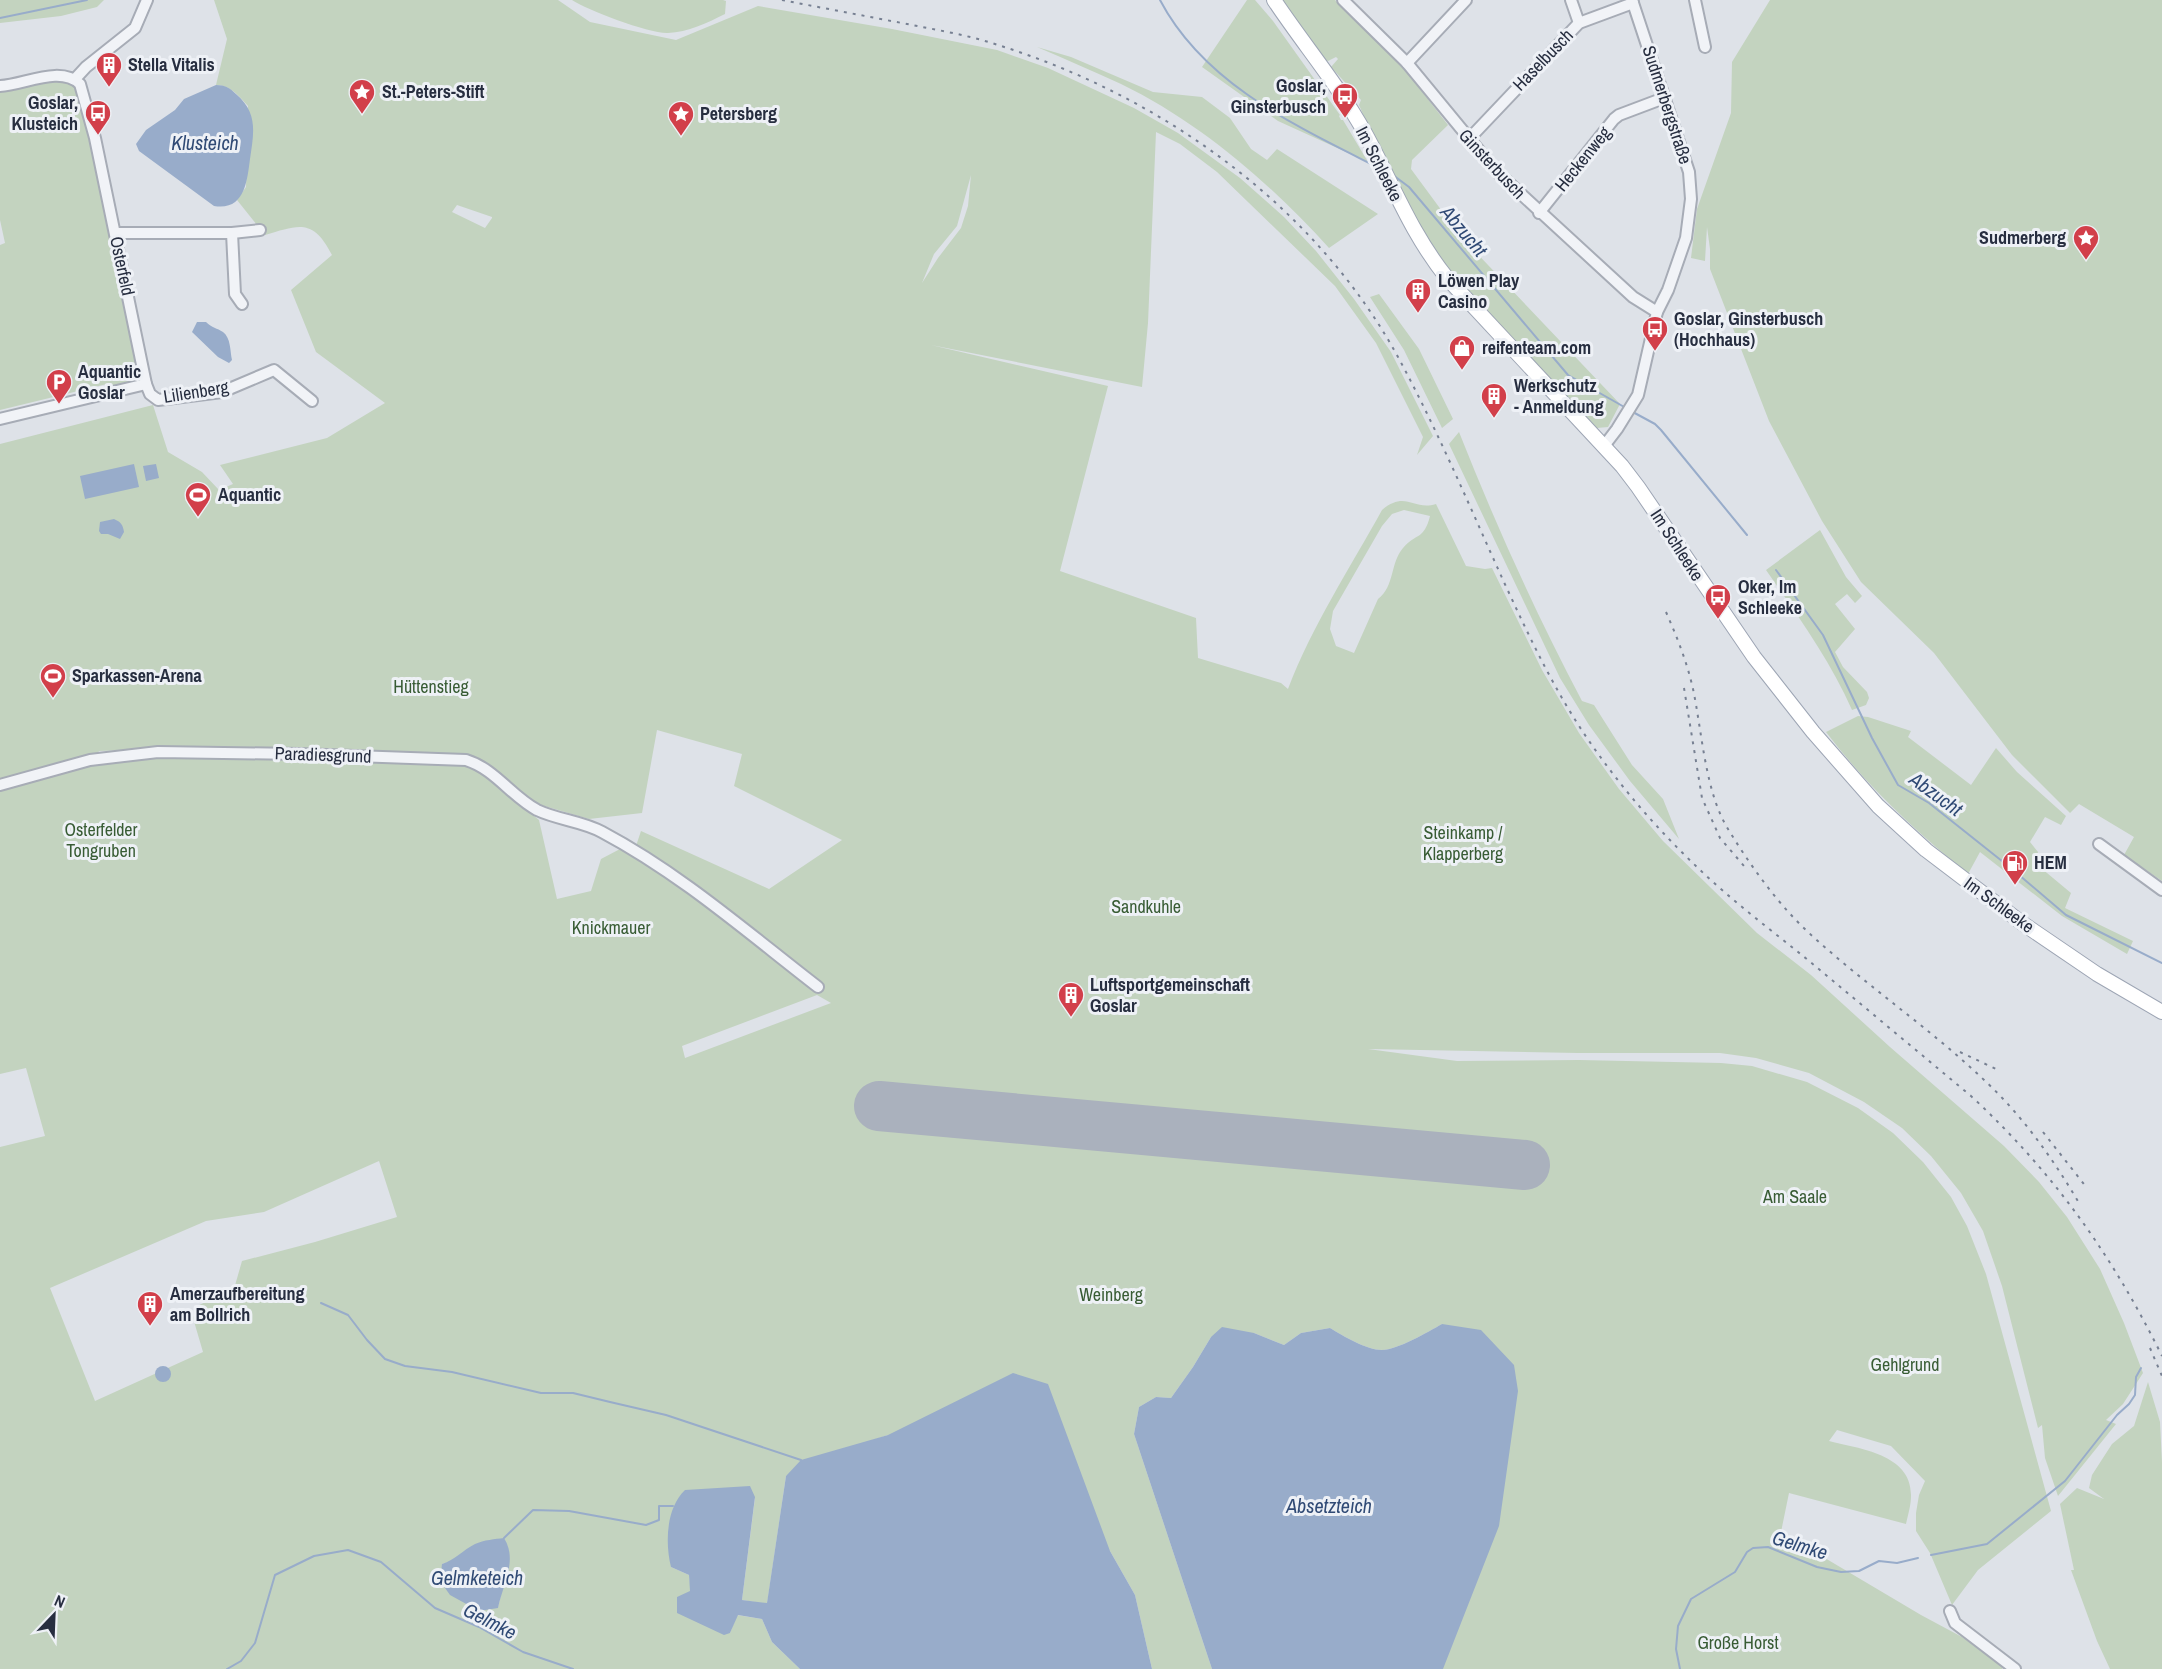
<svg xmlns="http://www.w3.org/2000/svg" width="2162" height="1669" font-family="'Archivo Narrow',sans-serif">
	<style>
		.green { fill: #c3d3bf; fill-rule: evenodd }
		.water { fill: #98acca }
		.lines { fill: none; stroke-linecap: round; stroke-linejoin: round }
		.stream { stroke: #98acca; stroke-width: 2 }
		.runway { stroke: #aab1bd; stroke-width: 50 }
		.minor-casing { stroke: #a7acb6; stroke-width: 14 }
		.major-casing { stroke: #9da5b4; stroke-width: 16 }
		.minor { stroke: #f1f3f7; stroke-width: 10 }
		.major { stroke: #fff; stroke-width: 14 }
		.rail { stroke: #778092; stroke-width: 2; stroke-dasharray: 3 6; stroke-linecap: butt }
		.labels { text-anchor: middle; stroke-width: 6; stroke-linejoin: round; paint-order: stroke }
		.street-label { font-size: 18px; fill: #272e40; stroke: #eef1f6 }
		.poi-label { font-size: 18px; font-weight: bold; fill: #272e40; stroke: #eef1f6; text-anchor: start }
		.park-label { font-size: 18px; fill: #385c34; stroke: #eef1f6 }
		.water-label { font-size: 20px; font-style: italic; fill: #304a75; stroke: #eef1f6 }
	</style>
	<rect width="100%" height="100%" fill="#dee2e8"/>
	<g class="green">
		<path d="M0,0h104l-7,7 -36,9 -61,7z"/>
		<path d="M214,0h344l32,22 86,18 82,-34 134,23 105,21 51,18 86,40 44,25 62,45 44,39 32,34 38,48 37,53 42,84 -16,19 6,-18 -47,-94 -41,-57 -118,-114 -37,-28 -24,-12 -8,191 -6,64 -211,-42 177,41 -48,185 136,47 2,40 83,25 7,6c24,-63 62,-121 94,-179 24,-20 31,1 54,-6l30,62 19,3 7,-1 50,102 37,63 40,56 44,52 94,92 54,42 79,72 114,99 35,36 28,35 33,52 24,54 19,50 -20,31 -17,16 10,4 -58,72 -13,-38 -3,-33 -4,3 -36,-142 -19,-55 -22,-38 -30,-37 -29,-28 -38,-26 -55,-29 -53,-15 -36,-5h-142l-210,-4 89,12 122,-1 142,3 31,3 55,16 51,26 35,25 30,29 28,35 16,29 19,48 65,237 -73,59 -26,35 -22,-52 -14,-22v-18l3,-18 6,-14 -34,-35 -54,-16 -8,11c31,8 83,13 82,55 0,9 -3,19 -5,28l-117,-31 -8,39 140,83 41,22 42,29 -2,3h-559l-1,-345c-14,8 -45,26 -60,26 -15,0 -39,-14 -52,-22l-29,5 -17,12 -30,-12 -43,4 -18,30 -22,31 -15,-1 -17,10 -5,27 78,235h-60l-17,-74 -25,-44 -222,-116 -24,8 -78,33 -19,128 -25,-4 13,-102 -84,69 18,8 2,16 39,42 7,-18 25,4 10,23 28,27h-800v-522l45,-11 -19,-68 -26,6v-630l153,-39 15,47 34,20 17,18 14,-6 -13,-19 107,-27 58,-35 -69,-51 -25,-62 41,-35c-19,-37 -33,-30 -67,-20l-28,-35 9,-13 2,-81c-9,-10 -18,-21 -32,-21l11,-46zM971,175l-3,31 -7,22 -23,30 -16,25 12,-29 23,-28zM457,205l35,12v1l-7,10 -33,-16zM1404,510l26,6c-6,24 -14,17 -27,32 -13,15 -8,38 -25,51l-24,54 -18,-7 -6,-17 3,-18 49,-85 10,-12zM657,730l85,24 -8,32 108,54 -73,49 -128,-58 -5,15 -16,3 -19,10 -10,32 -34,8 -18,-79 -57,-48 -5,-12 26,17 31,26 55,16 53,-6zM223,747l232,11 -298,-2 -65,7 7,-12zM817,995l14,8 -146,55 -3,-12zM379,1161l18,56 -82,25 -73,19 -8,28 -37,17 -4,12 10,34 -108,49 -45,-113 156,-67 58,-9zM452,1561l49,34 -3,12 -56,-43z"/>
		<path d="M572,0h151l3,1 -1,13c-18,9 -37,18 -57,19 -18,1 -81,-23 -96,-33z"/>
		<path d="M1247,0h8l18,21 67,94 -1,1 2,4h2l25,42 -90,-41 -76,-54z"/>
		<path d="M1282,0h53l68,67 45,58 -36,35 -1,9 42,57 16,19 151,159 -12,23 -11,1 -146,-155 -21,-27 -60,-116 -11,-25 2,-5 -30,-33 7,-8 -2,-2 -8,4 -6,-2z"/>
		<path d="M1770,0h392v881l-38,-26 10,-18 -55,-33 -9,9 -58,-58 -78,-102 -73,-71 -39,-61 -53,-100 -59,-152v-20l-3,-22 -2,34 -14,-3 6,-49 34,-96 1,-51z"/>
		<path d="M1037,47l34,10 82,35 49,5 28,21 21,31 16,11 10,-11 101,65 -49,34c-59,-65 -128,-125 -208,-164 -28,-13 -56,-25 -84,-37z"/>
		<path d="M54,79l21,7 8,24 58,270 -28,9 -2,-6 -111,27v-165l5,-2 -5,-23v-131z"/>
		<path d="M1379,294l40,55 34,70 -11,9 -38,-78 -34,-53z"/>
		<path d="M1459,432c36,91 77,182 123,269l12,4 38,60 31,34 16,40 -49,-58 -41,-56 -29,-47 -111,-234z"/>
		<path d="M1820,530l26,47 16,19 -7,7 -8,-9 -12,10 20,25 -20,23 8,15 24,25 2,6 -3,7 -14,5c-22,-50 -55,-95 -86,-140z"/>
		<path d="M1858,716l10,1 43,14 -3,6 63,48 25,-37 21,24 49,44 -5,9 -16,-8 -15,25 8,10 -3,11 36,30 -6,15 68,33 -6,13 -65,-38 -82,-64 -12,22c-53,-43 -101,-88 -142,-142z"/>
		<path d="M2148,1382l12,40 2,40v207h-52l-13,-28 -26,-71h3l-14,-66 17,-16 27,11 -15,-11 3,-13 20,-31 22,-18z"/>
	</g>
	<g class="water">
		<path d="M216,85c9,0 14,3 20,9 22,19 18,38 14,65 -3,22 -5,52 -36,47l-75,-55 -3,-7 10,-14 29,-20 9,-11z"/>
		<path d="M197,322h9c6,6 11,6 17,10 8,6 7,19 9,28l-3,3 -11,-6 -26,-25z"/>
		<path d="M134,464l5,23 -54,12 -5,-23z"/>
		<path d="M156,464l3,14 -13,3 -3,-15z"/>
		<path d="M114,519c7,3 9,6 10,13l-4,7 -12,-5h-7l-2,-3 1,-9z"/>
		<path d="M1442,1324l39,6 33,35 4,26 -19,135 -56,143h-231l-78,-235 5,-27 17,-10 15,1 22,-31 18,-30 11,-10 32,6 30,12 17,-12 29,-5c13,8 37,22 52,22 15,0 46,-18 60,-26z"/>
		<circle cx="163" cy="1374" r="8"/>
		<path d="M1013,1373l35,11 62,167 25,44 17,74h-352l-28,-27 -10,-23 -24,-4 -8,18 -6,2 -47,-22v-16l13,-6 -1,-16 -18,-8c-6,-24 -5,-59 14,-77l65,-4 5,11 -13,103 25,3 19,-127 15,-16 87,-25z"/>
		<path d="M504,1538c14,22 -1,46 -6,70l-19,3 -29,-16 -10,-14 2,-17c13,-4 21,-14 33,-20 9,-4 20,-5 29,-6z"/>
	</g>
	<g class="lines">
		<g class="stream">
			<path d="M1160,0c44,84 136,126 217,167"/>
			<path d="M0,18l87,-18"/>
			<path d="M1393,175l16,12 159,188 58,33"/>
			<path d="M1631,411l24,13 6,6 86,105"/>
			<path d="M1776,570l47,65 49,103 26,47 31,18 83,66 54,46 96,48"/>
			<path d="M321,1303l27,12 19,25 18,19 20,7 47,6 89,21h32l37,9 56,13 135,45"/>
			<path d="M504,1538l29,-28 36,1 77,14 13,-5v-14h14"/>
			<path d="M1931,1555l56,-11 78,-63 52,-66 12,-11 6,-9 1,-18 5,-9"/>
			<path d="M227,1669l14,-8 14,-18 20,-68 39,-19 34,-6 33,12 54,46 44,19 44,25 50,17"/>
			<path d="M1680,1669l-4,-20 2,-23 13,-27 44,-27 12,-20 6,-4 15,-1 49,20 24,5 18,-1 20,-10 18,2 21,-5"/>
		</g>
		<path class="runway" d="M879,1106l646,59"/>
		<g class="minor-casing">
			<g id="minor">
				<path d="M1343,0l64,63 89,108 137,126 24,15"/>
				<path d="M1571,0l8,23"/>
				<path d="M1695,0l10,47"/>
				<path d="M1407,63l59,-63"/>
				<path d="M75,79l11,-12 49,-39 12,-28"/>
				<path d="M0,86c24,-1 60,-21 80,-2l15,54 51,246 4,10 8,6 64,-8 52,-22 38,31"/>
				<path d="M1468,140l111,-117 54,-20"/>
				<path d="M1539,213l75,-94 5,-4 45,-17"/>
				<path d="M115,233h117l28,-3"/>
				<path d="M232,233l3,61 7,10"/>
				<path d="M0,419l146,-35"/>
				<path d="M1604,446l13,-17 21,-34 19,-83 11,-22 18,-52 5,-39 -2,-27 -57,-172"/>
				<path d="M0,785l90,-25 68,-8 141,2 167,6c29,9 45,36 71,50 21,10 45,11 65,22 79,42 146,101 216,155"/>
				<path d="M2099,844l63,46"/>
				<path d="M1950,1611l5,12 60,46"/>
			</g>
		</g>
		<g class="major-casing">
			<path id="major" d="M1274,0c30,45 65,86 91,133 28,51 45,99 82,145l175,188 16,21 116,170 59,75 65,74 48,44 96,73 75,51 65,38"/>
		</g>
		<use href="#minor" class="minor"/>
		<use href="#major" class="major"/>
		<g class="rail">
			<path d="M782,0c41,8 83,16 125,24 30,6 61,11 91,21 163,51 317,160 400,312 39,72 71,148 105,223 25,54 50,108 84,158 32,47 69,90 110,129 34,33 74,63 111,93 54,45 109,91 163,136 83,77 141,159 191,260"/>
			<path d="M1666,612c11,25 21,50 27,77 9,42 12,103 35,140 22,36 49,74 80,103 56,52 119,94 174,146 39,36 70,79 97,125"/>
			<path d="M1684,688l18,110 18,40 24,28"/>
			<path d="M1960,1052l36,17"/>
			<path d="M2043,1132l44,56"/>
			<path d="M2150,1348l12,28"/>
		</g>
	</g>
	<defs>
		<g id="building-pin" transform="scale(1.35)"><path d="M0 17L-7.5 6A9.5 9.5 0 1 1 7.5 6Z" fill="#d23f4a" stroke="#eef1f6"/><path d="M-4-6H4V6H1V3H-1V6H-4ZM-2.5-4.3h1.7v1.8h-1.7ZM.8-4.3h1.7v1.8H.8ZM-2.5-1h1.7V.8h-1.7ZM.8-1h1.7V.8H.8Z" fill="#fff"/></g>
		<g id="sight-pin" transform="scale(1.35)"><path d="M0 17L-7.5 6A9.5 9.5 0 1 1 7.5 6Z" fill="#d23f4a" stroke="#eef1f6"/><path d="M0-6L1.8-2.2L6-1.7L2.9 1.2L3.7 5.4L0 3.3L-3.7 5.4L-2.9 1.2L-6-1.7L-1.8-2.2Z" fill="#fff"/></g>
		<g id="bus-pin" transform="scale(1.35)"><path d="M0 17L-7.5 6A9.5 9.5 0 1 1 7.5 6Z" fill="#d23f4a" stroke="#eef1f6"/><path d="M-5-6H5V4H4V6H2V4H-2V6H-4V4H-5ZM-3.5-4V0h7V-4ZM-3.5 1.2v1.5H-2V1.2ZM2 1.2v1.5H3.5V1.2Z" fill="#fff"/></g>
		<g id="shop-pin" transform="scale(1.35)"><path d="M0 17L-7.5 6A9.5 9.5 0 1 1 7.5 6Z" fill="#d23f4a" stroke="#eef1f6"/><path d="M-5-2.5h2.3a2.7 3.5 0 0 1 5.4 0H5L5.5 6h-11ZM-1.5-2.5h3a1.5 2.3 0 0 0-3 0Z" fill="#fff"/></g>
		<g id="parking-pin" transform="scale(1.35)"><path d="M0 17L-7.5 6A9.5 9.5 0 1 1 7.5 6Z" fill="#d23f4a" stroke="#eef1f6"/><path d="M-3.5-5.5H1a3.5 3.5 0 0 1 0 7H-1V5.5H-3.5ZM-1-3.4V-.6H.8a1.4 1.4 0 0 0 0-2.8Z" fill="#fff"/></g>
		<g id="stadium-pin" transform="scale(1.35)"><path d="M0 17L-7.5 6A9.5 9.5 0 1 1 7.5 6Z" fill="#d23f4a" stroke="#eef1f6"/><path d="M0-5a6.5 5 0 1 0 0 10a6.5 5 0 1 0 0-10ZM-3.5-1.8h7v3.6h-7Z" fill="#fff"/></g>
		<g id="fuel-pin" transform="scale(1.35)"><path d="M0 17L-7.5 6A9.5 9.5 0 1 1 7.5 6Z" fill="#d23f4a" stroke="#eef1f6"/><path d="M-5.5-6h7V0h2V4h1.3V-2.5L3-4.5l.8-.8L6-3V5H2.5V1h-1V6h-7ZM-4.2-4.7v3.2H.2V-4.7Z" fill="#fff"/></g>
	</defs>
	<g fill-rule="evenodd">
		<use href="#building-pin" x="109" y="65"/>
		<use href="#sight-pin" x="362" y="92"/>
		<use href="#bus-pin" x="1345" y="96"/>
		<use href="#bus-pin" x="98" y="113"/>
		<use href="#sight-pin" x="681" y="114"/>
		<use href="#sight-pin" x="2086" y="238"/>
		<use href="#building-pin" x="1418" y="291"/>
		<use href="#bus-pin" x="1655" y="329"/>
		<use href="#shop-pin" x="1462" y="348"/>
		<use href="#parking-pin" x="59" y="382"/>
		<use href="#building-pin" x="1494" y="396"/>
		<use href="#stadium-pin" x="198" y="495"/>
		<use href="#bus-pin" x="1718" y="597"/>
		<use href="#stadium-pin" x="53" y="676"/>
		<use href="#fuel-pin" x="2015" y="863"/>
		<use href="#building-pin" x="1071" y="995"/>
		<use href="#building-pin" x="150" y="1304"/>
	</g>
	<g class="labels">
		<g class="street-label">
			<text transform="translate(1543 60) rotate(-46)" y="6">Haselbusch</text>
			<text transform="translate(1667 105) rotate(72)" y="6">Sudmerbergstraße</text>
			<text transform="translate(1583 159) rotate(-51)" y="6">Heckenweg</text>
			<text transform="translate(1379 164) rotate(63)" y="6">Im Schleeke</text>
			<text transform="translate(1492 164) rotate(47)" y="6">Ginsterbusch</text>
			<text transform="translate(122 266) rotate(78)" y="6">Osterfeld</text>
			<text transform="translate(196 392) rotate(-9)" y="6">Lilienberg</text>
			<text transform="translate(1677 545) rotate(57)" y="6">Im Schleeke</text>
			<text transform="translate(323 755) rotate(2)" y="6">Paradiesgrund</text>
			<text transform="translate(1999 905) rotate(36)" y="6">Im Schleeke</text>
		</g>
		<g class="poi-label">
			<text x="128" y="71">Stella Vitalis</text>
			<text x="1326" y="92" text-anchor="end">Goslar,<tspan x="1326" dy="21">Ginsterbusch</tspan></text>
			<text x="382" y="98">St.-Peters-Stift</text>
			<text x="78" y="109" text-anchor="end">Goslar,<tspan x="78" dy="21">Klusteich</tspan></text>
			<text x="700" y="120">Petersberg</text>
			<text x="2066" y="244" text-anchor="end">Sudmerberg</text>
			<text x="1438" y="287">Löwen Play<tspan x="1438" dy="21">Casino</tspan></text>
			<text x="1674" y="325">Goslar, Ginsterbusch<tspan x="1674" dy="21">(Hochhaus)</tspan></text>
			<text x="1482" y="354">reifenteam.com</text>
			<text x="78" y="378">Aquantic<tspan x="78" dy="21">Goslar</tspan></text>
			<text x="1514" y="392">Werkschutz<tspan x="1514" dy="21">- Anmeldung</tspan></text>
			<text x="218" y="501">Aquantic</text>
			<text x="1738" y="593">Oker, Im<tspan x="1738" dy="21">Schleeke</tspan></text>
			<text x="72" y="682">Sparkassen-Arena</text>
			<text x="2034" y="869">HEM</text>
			<text x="1090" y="991">Luftsportgemeinschaft<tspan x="1090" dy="21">Goslar</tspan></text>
			<text x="170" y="1300">Amerzaufbereitung<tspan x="170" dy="21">am Bollrich</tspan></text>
		</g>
		<g class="park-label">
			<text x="431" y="693">Hüttenstieg</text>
			<text x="101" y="836">Osterfelder<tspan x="101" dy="21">Tongruben</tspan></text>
			<text x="1463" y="839">Steinkamp /<tspan x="1463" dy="21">Klapperberg</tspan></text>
			<text x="1146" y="913">Sandkuhle</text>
			<text x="611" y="934">Knickmauer</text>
			<text x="1795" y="1203">Am Saale</text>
			<text x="1111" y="1301">Weinberg</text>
			<text x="1905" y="1371">Gehlgrund</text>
			<text x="1738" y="1649">Große Horst</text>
		</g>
		<g class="water-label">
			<text x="205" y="150">Klusteich</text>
			<text transform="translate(1464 231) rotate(50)" y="7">Abzucht</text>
			<text transform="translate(1936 794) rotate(36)" y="7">Abzucht</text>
			<text x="1329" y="1513">Absetzteich</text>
			<text transform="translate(1800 1545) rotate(17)" y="7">Gelmke</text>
			<text x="477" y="1585">Gelmketeich</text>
			<text transform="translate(490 1621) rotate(27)" y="7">Gelmke</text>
		</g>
	</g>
	<g transform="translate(54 1615) rotate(23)" stroke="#eef1f6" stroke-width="4.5" paint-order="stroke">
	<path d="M0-4.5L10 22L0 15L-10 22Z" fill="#272e40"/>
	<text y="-9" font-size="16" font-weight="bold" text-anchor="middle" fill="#272e40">N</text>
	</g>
</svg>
